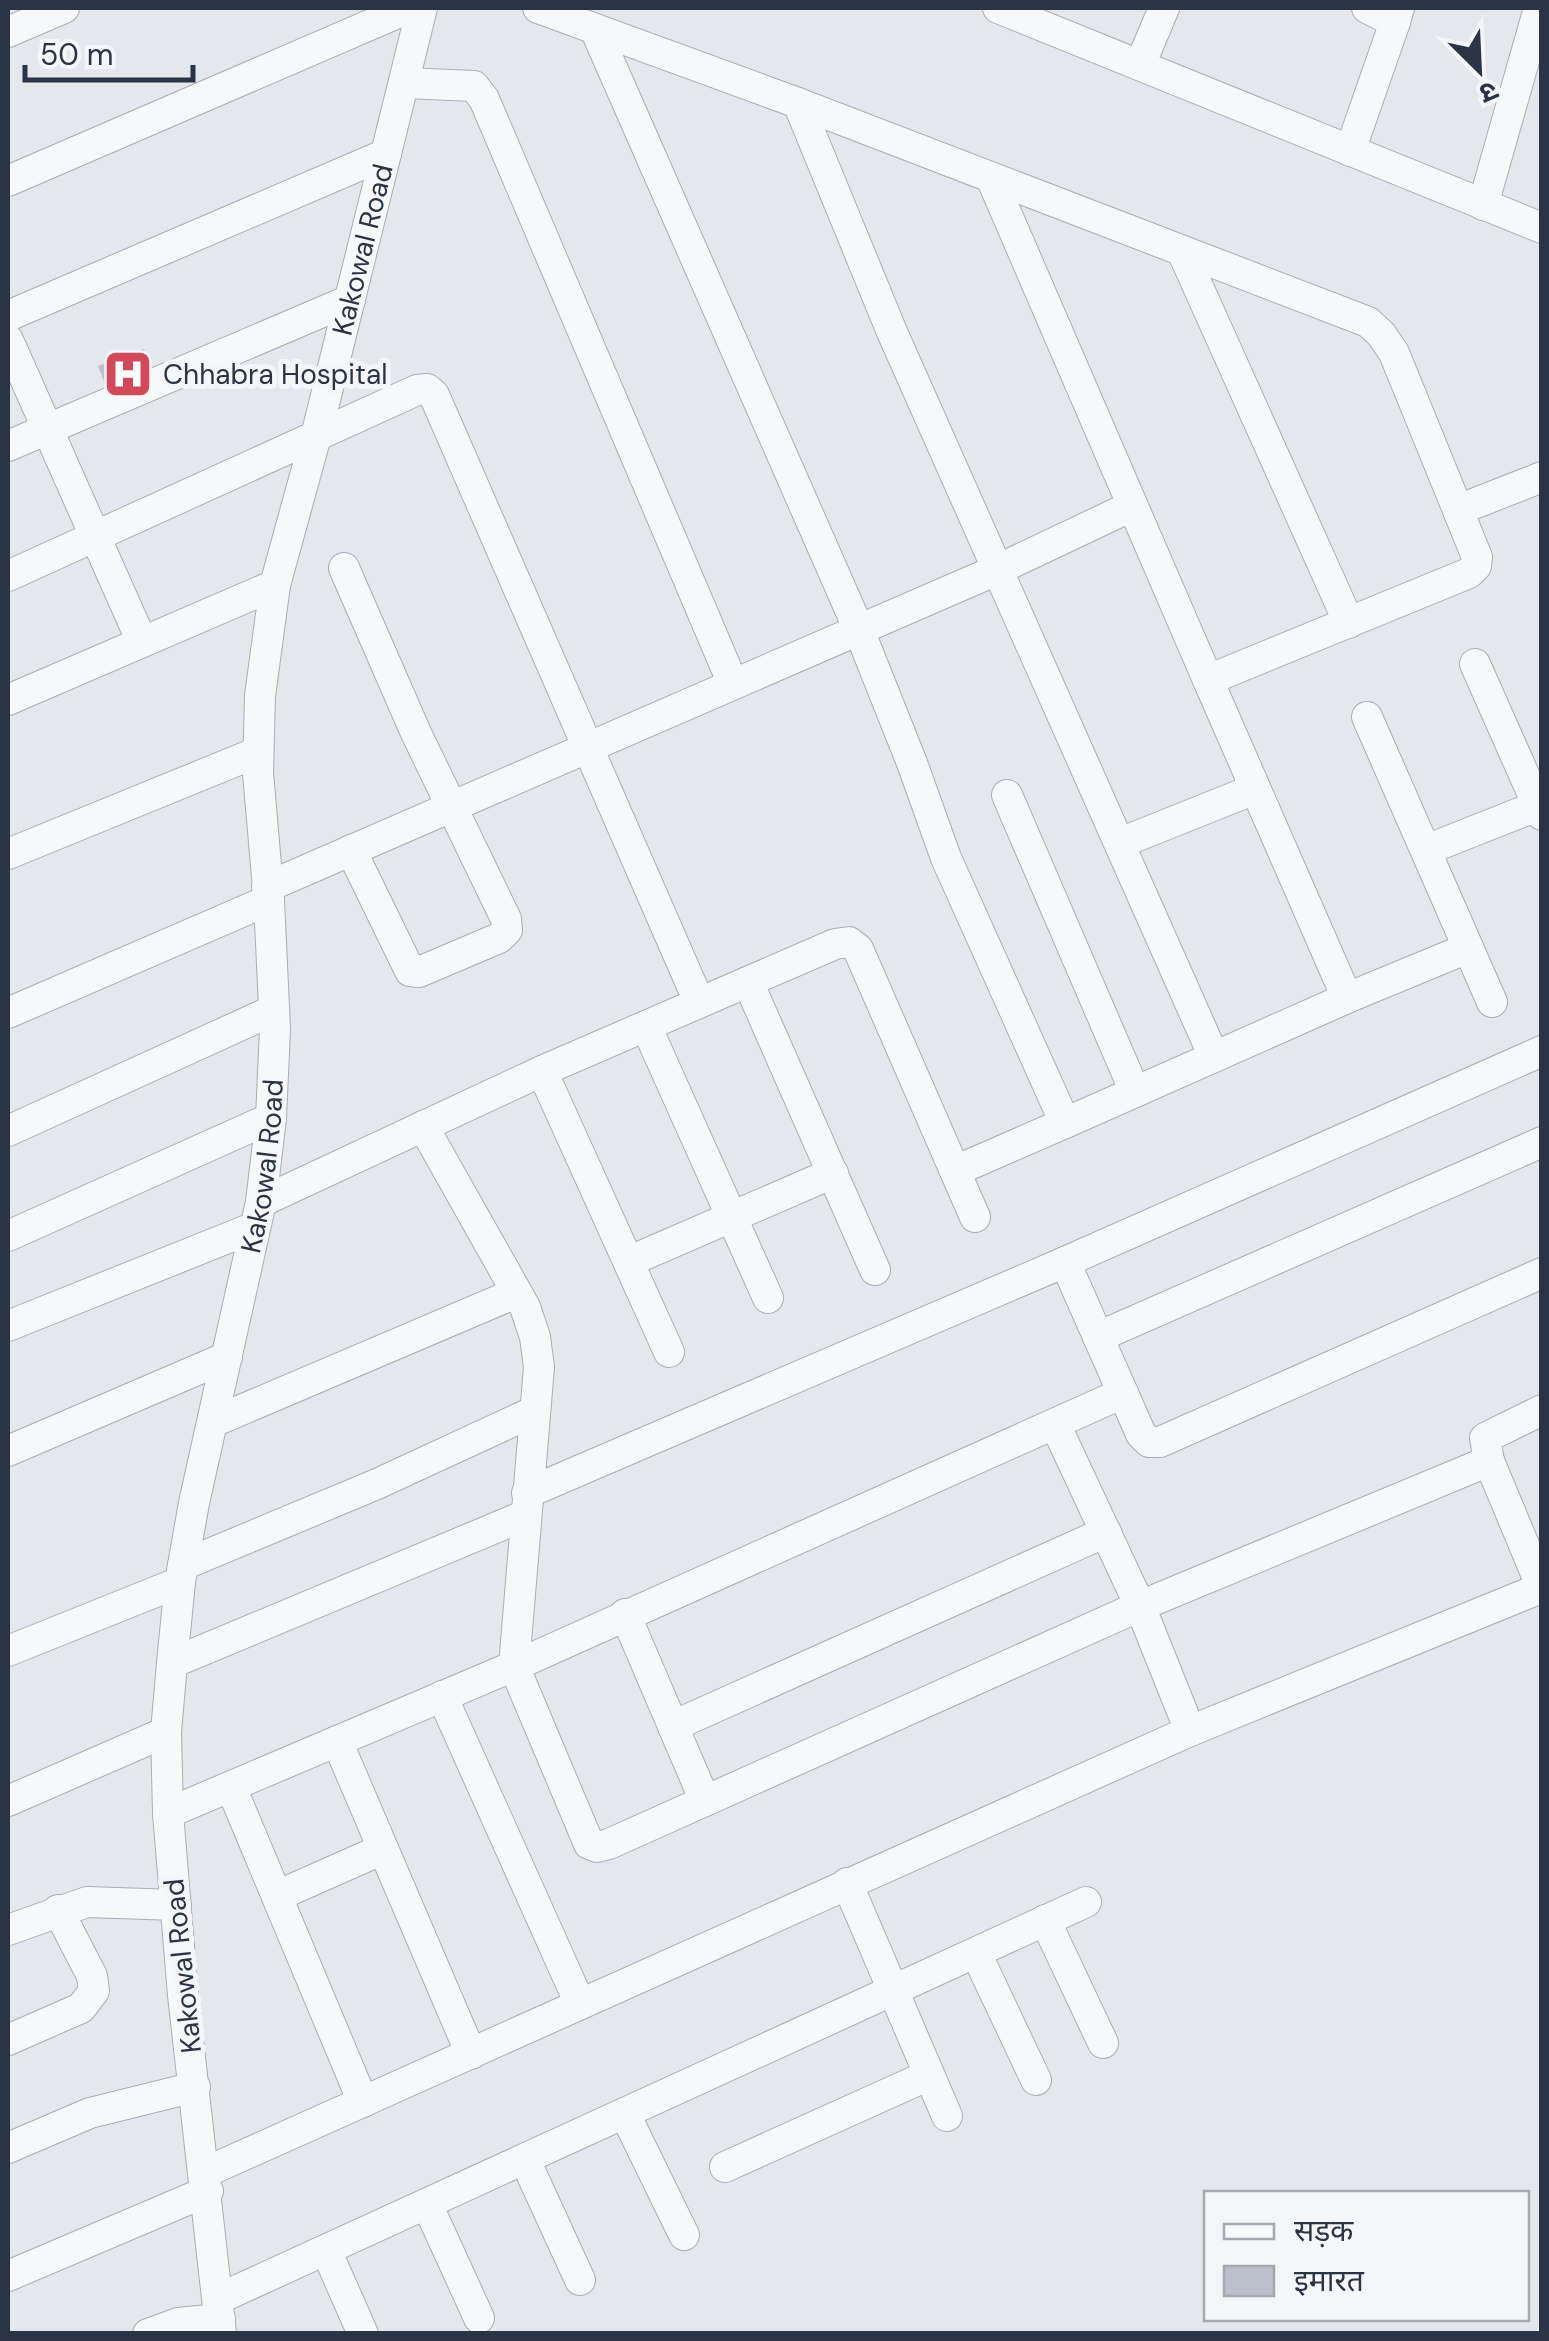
<svg xmlns="http://www.w3.org/2000/svg" width="1549" height="2341" font-family="'DM Sans','Noto Sans Devanagari',sans-serif">
	<style>
		.building { fill: #bbc0ca }
		.lines { fill: none; stroke-linecap: round; stroke-linejoin: round }
		.minor-casing { stroke: #a9aeb7; stroke-width: 32 }
		.minor { stroke: #f7f8fa; stroke-width: 30 }
		.labels { text-anchor: middle; stroke-width: 10; stroke-linejoin: round; paint-order: stroke }
		.street-label { font-size: 28px; fill: #2b3445; stroke: #f4f6f9 }
		.poi-label { font-size: 28px; fill: #2b3445; stroke: #f4f6f9; text-anchor: start }
	</style>
	<rect width="100%" height="100%" fill="#e4e7ec"/>
	<path class="building" d="M144,349l6,16 -45,19 -7,-18z"/>
	<g class="lines">
		<g class="minor-casing">
			<g id="minor">
				<path d="M538,8l260,95 570,219 13,12 13,19 83,204 -1,9 -7,7 -261,107 139,318 -282,125 -119,-265 -34,-95 -53,-133 -264,-601"/>
				<path d="M998,8l544,220"/>
				<path d="M1367,8l28,14 4,-14"/>
				<path d="M8,32l56,-24"/>
				<path d="M1140,65l24,-57"/>
				<path d="M405,83l69,3 10,13 249,585"/>
				<path d="M798,103l94,229 322,725"/>
				<path d="M1350,151l45,-129"/>
				<path d="M992,180l216,500"/>
				<path d="M8,181l401,-173"/>
				<path d="M1483,205l56,-197"/>
				<path d="M1182,251l167,372"/>
				<path d="M8,316l378,-162"/>
				<path d="M8,340l134,302"/>
				<path d="M8,446l342,-146"/>
				<path d="M1458,510l84,-33"/>
				<path d="M344,568l72,165 90,186 1,11 -8,8 -80,34 -9,-1 -59,-121"/>
				<path d="M8,576l409,-186 10,-1 7,6 265,607"/>
				<path d="M1475,664l67,151"/>
				<path d="M8,700l267,-115"/>
				<path d="M1367,717l125,285"/>
				<path d="M1007,795l128,297"/>
				<path d="M1120,843l135,-54"/>
				<path d="M1426,850l111,-44"/>
				<path d="M8,854l250,-102"/>
				<path d="M267,887l732,-318 133,-63"/>
				<path d="M748,982l127,288"/>
				<path d="M1347,998l121,-50"/>
				<path d="M8,1013l261,-113"/>
				<path d="M646,1026l122,272"/>
				<path d="M1542,1051l-477,211 76,172 8,8h11l382,-169"/>
				<path d="M542,1071l127,281"/>
				<path d="M423,1126l102,181 10,30 4,30 -25,299 75,178 8,3 12,-3 531,-238 349,-145 53,127"/>
				<path d="M8,1131l266,-121"/>
				<path d="M955,1171l110,-48"/>
				<path d="M261,1202l281,-131 293,-127 14,-2 9,7 117,268"/>
				<path d="M8,1236l263,-118"/>
				<path d="M630,1261l203,-88"/>
				<path d="M8,1326l247,-99"/>
				<path d="M1098,1337l444,-195"/>
				<path d="M213,1422l303,-129"/>
				<path d="M1055,1424l85,182 50,125"/>
				<path d="M8,1451l219,-94"/>
				<path d="M1489,1461l-4,-23 57,-28"/>
				<path d="M527,1493l538,-231"/>
				<path d="M183,1565l194,-81 158,-73"/>
				<path d="M625,1614l80,187"/>
				<path d="M8,1651l172,-69"/>
				<path d="M172,1663l354,-148"/>
				<path d="M442,1696l138,308"/>
				<path d="M673,1726l433,-194"/>
				<path d="M337,1741l134,313"/>
				<path d="M231,1787l132,315"/>
				<path d="M8,1801l158,-69"/>
				<path d="M168,1813l346,-147 609,-273"/>
				<path d="M847,1883l100,233"/>
				<path d="M277,1896l106,-47"/>
				<path d="M1045,1920l58,123"/>
				<path d="M8,1930l79,-28 89,3"/>
				<path d="M976,1953l60,127"/>
				<path d="M8,2040l73,-32 13,-17 -2,-15 -34,-66"/>
				<path d="M625,2114l59,121"/>
				<path d="M8,2148l82,-35 105,-26"/>
				<path d="M525,2160l55,120"/>
				<path d="M725,2167l204,-92"/>
				<path d="M206,2172l984,-441 351,-143"/>
				<path d="M427,2204l52,114"/>
				<path d="M326,2250l37,84"/>
				<path d="M8,2276l200,-85"/>
				<path d="M218,2299l868,-397"/>
				<path d="M148,2334l30,-11 42,-4"/>
				<path id="s1" d="M221,2334l-38,-339 -15,-182 -2,-81 6,-69 8,-81 14,-79 67,-301 10,-84 4,-89 -6,-129 -11,-127 2,-77 15,-111 41,-149 106,-428"/>
			</g>
		</g>
		<use href="#minor" class="minor"/>
	</g>
	<defs>
		<g id="hospital-square" transform="scale(2.5)"><rect x="-9" y="-9" width="18" height="18" rx="4" fill="#d1495b" stroke="#f4f6f9"/><path d="M-5-5h3v3.5h4V-5h3V5h-3V1.5h-4V5h-3Z" fill="#fff"/></g>
	</defs>
	<g fill-rule="evenodd">
		<use href="#hospital-square" x="128" y="374"/>
	</g>
	<g class="labels">
		<g class="street-label">
			<text dy="10" stroke="none"><textPath href="#s1" startOffset="2110">Kakowal Road</textPath></text>
			<text dy="10" stroke="none"><textPath href="#s1" startOffset="1180">Kakowal Road</textPath></text>
			<text transform="translate(182 1966) rotate(-96)" y="10">Kakowal Road</text>
		</g>
		<g class="poi-label">
			<text x="163" y="384">Chhabra Hospital</text>
		</g>
	</g>
	<rect width="1549" height="2341" fill="none" stroke="#2b3445" stroke-width="20"/>
	<rect x="1204" y="2191" width="325" height="130" fill="#f4f6f9" stroke="#a4a8b1" stroke-width="2.5"/>
	<rect x="1224" y="2224" width="50" height="15" fill="#f7f8fa" stroke="#a4a8b1" stroke-width="2.5"/>
	<text x="1294" y="2241" font-size="30" fill="#2b3445">सड़क</text>
	<rect x="1224" y="2266" width="50" height="30" fill="#bbc0ca" stroke="#a4a8b1" stroke-width="2.5"/>
	<text x="1294" y="2291" font-size="30" fill="#2b3445">इमारत</text>
	<g transform="translate(1479 70) rotate(156)" stroke="#f4f6f9" stroke-width="8" paint-order="stroke">
	<path d="M0-8L18 38L0 25L-18 38Z" fill="#2b3445"/>
	<text y="-15" font-size="28" font-weight="bold" text-anchor="middle" fill="#2b3445">उ</text>
	</g>
	<path d="M25 65v15h168v-15" fill="none" stroke="#2b3445" stroke-width="5"/>
	<text x="40" y="65" font-size="30" fill="#2b3445" stroke="#f4f6f9" stroke-width="8" paint-order="stroke">50 m</text>
</svg>
